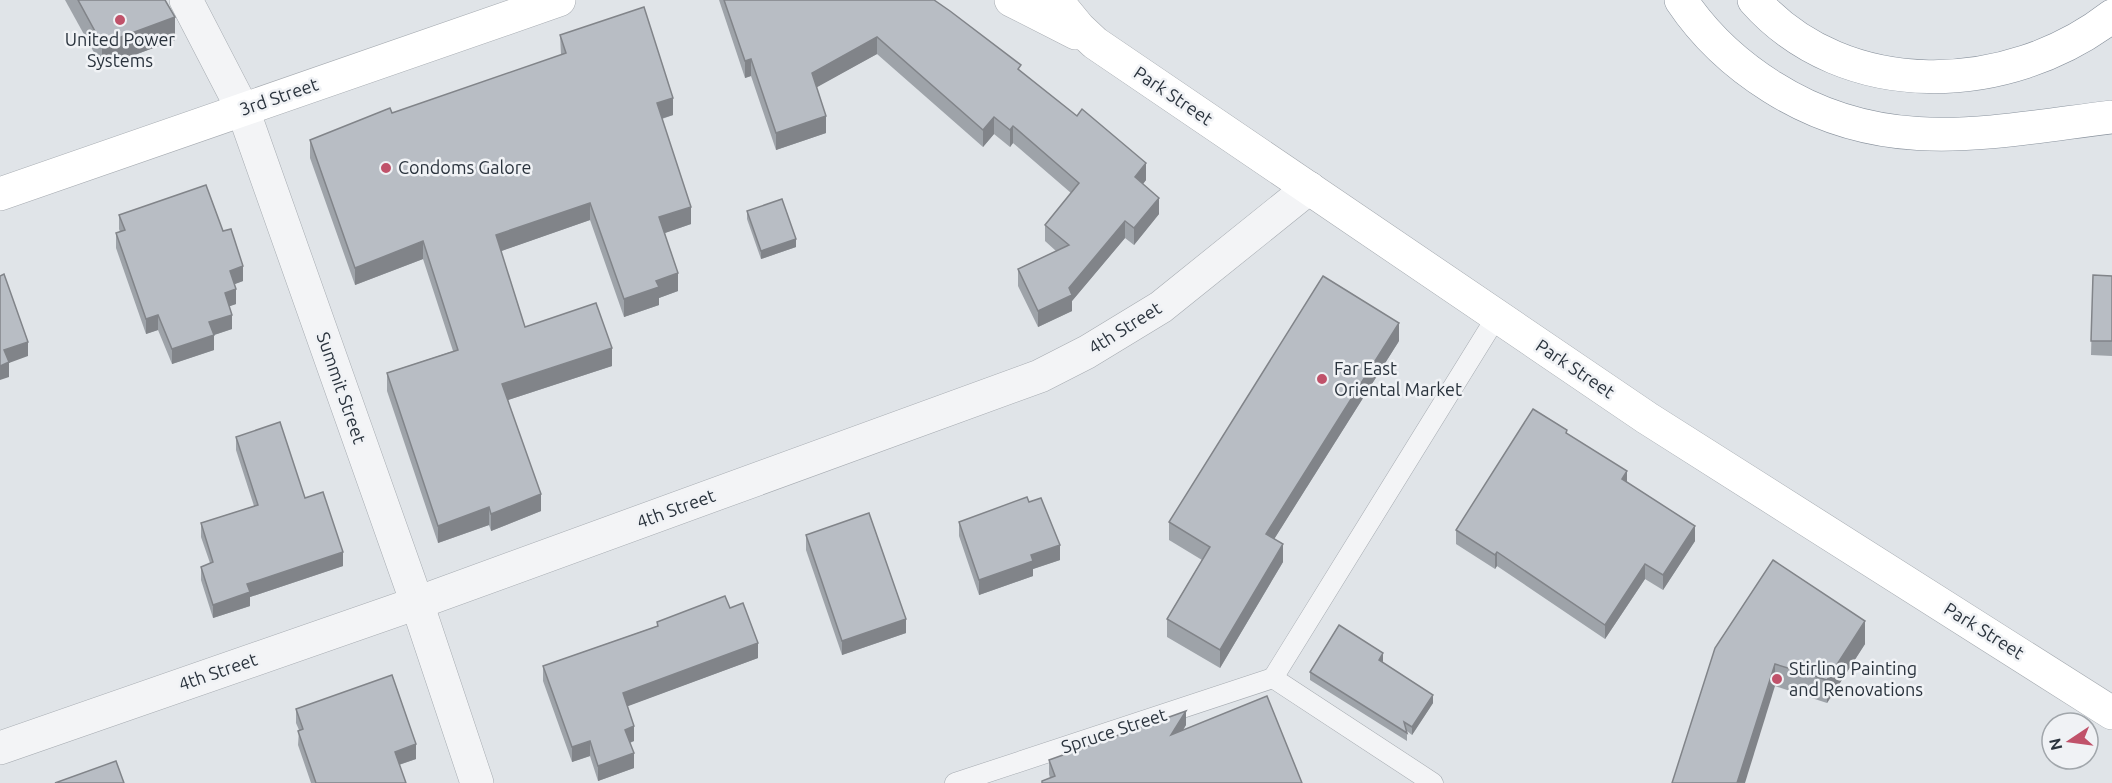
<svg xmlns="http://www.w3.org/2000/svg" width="2112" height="783" font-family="Ubuntu,sans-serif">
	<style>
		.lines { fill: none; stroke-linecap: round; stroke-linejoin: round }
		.lane-casing { stroke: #a6abb1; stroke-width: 21 }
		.street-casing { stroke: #a6abb1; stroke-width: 34 }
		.secondary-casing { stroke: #a6abb1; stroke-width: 34 }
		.highway-casing { stroke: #89929d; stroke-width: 34 }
		.lane { stroke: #f3f4f6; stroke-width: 20 }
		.street { stroke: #f3f4f6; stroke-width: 33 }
		.secondary { stroke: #fff; stroke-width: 33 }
		.highway { stroke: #fff; stroke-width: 33 }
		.wall { fill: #9ea3a9 }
		.shaded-wall { fill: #818489 }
		.building { fill: #b8bdc4; stroke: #818489; stroke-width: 1.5 }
		.poi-dot { fill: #c0526a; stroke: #f0f2f5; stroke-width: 2 }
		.labels { text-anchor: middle; stroke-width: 5; stroke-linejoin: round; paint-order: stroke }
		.poi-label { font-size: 18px; fill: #2a333d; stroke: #f0f2f5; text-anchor: start }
		.street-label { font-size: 18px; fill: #2a333d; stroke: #f0f2f5 }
	</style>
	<rect width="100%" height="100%" fill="#e0e4e8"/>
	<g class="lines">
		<g class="lane-casing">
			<g id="lane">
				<path d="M1273,678l224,-362"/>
				<path d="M1273,678l160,105"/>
				<path d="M955,783l318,-105"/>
			</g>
		</g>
		<g class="street-casing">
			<g id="street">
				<path d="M186,0l57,110 174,493 60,180"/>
				<path d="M0,748l417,-145 623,-227 47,-24 74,-45 148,-119"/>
			</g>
		</g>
		<g class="secondary-casing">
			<g id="secondary">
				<path d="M1011,0l65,33"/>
				<path d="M1056,0l23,28 16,15 552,375 465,295"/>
				<path d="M0,194l559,-194"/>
			</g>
		</g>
		<g class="highway-casing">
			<g id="highway">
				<path d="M1681,0c24,36 56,65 91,87 112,71 217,45 340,30"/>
				<path d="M1754,0c91,103 255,96 358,16"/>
			</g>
		</g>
		<use href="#lane" class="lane"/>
		<use href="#street" class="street"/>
		<use href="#secondary" class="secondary"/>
		<use href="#highway" class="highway"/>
	</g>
	<g class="wall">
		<path d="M65,0h100l10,40 -73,27z"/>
		<path d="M719,0h215l87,72 125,108 -3,4 16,30 -25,31 -9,-7 -53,63v10l-34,16 -20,-41v-17l38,-18 -11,-10v-16l26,-32 -58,-50 -3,4 -16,-13 -11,13 -106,-93 -61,33 10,46 -50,17 -25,-74 -6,2z"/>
		<path d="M560,35l113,80 -11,4 29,105 -26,9 13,58 -19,7v7l-35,12 -34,-97 -89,31 24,76 87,39 -104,34 33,111 -50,20 -2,-6 -51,18 -51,-152v-18l66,-22 -30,-92 -68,26 -45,-127v-18l82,-27 169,-58z"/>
		<path d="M747,211l49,36 -35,12 -14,-40z"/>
		<path d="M119,215l104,16 20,50 -9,3 2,20 -7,2 3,23 -18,6v15l-42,14 -14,-34 -12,4 -30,-86v-15l4,-1 -1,-3z"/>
		<path d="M2093,275l19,1v80l-21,-1z"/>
		<path d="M1399,341l-125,198 9,23 -63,106 -53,-31v-18l35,-59 -33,-20v-18z"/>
		<path d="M1567,434l60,48 68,59 -32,49 -18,-11 -40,60 -108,-73 -2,3 -39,-25v-14z"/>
		<path d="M236,437l69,61 38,68 -93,31v9l-37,12 -12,-38v-13l9,-4 -9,-26v-14l53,-17 -18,-56z"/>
		<path d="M1029,502l31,58 -27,9v7l-54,19 -20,-59v-14z"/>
		<path d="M806,535l100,98 -64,22 -36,-105z"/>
		<path d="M730,608l28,50 -131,48 7,35 -4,2 4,25 -36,13 -8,-25 -18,6 -29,-81v-15l114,-40v-4z"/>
		<path d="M1865,644l-38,59 -52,-17 -60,-38z"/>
		<path d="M1383,661l-1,2 51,40 -21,32 -5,-4v10l-97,-61v-8z"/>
		<path d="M296,709l120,50 -17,6 7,18h-95l-13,-38 1,-15 -3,-7z"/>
		<path d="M1186,725l-3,5 119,53h-260v-2l8,-3 -1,-4v-14z"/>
	</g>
	<g class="shaded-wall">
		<path d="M175,17v23l-73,27v-23z"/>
		<path d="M877,37v17l-65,36v-17z"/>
		<path d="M751,59v17l-6,2v-17z"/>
		<path d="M673,98v17l-16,5v-17z"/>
		<path d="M826,116v17l-50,17v-17z"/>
		<path d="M994,117v17l-11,13v-17z"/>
		<path d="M1013,126v17l-3,4v-17z"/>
		<path d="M1146,163v17l-11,14v-17z"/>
		<path d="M1159,198v16l-25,31v-17z"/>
		<path d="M590,203v17l-94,33v-18z"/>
		<path d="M691,207v17l-32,11v-18z"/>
		<path d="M1125,221v17l-53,63v10l-34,16v-16l31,-23z"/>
		<path d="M796,239v8l-35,12v-8z"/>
		<path d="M423,241v18l-68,26v-17z"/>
		<path d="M243,266v15l-13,5v-15z"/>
		<path d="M678,273v18l-19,7v7l-35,12v-18l32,-18z"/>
		<path d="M236,289v15l-11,4v-15z"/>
		<path d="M158,315v15l-12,4v-15z"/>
		<path d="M232,315v14l-18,6v15l-42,14v-15l37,-27z"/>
		<path d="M1399,323v18l-133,211v-18z"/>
		<path d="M28,342v14l-19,7v14l-9,3v-14l4,-16z"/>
		<path d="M612,348v18l-110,36v-18z"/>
		<path d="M1627,471v15l-5,-7z"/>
		<path d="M541,494v17l-50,20v-17z"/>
		<path d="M489,507v18l-51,18v-17z"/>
		<path d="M1695,526v15l-32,49v-15z"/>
		<path d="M1283,544v18l-63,106v-18z"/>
		<path d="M1060,545v15l-27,9v7l-54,19v-15l52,-25z"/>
		<path d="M343,552v14l-93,31v9l-37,12v-13l34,-21z"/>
		<path d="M1497,552v14l-2,3v-14z"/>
		<path d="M1645,564v15l-40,60v-14z"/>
		<path d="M906,619v14l-64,22v-14z"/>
		<path d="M1865,621v23l-38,59v-23z"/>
		<path d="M758,643v15l-135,50v-15z"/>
		<path d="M1383,653v8l-4,7v-8z"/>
		<path d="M1775,664v22l-30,97h-8z"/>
		<path d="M1433,695v8l-21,32v-8z"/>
		<path d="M1186,711v14l-15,24v-14z"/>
		<path d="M634,726v15l-9,3v-14z"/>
		<path d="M590,741v15l-18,6v-15z"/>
		<path d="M416,744v15l-21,7v-14z"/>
		<path d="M634,753v15l-36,13v-15z"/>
	</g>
	<g class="building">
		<path d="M78,0h87l10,17 -73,27z"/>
		<path d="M724,0h210l16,11 71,54 -3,4 59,47 5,-7 64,54 -11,14 24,21 -25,30 -9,-7 -56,67 3,7 -34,16 -20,-42 51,-24 -24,-20 34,-42 -66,-57 -3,4 -16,-13 -11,13 -106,-93 -65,36 14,43 -50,17 -25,-74 -6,2z"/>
		<path d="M644,7l29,91 -16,5 34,104 -32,10 19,56 -22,8 3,6 -35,12 -34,-96 -94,32 29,92 71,-24 16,45 -110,36 39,110 -50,20 -2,-7 -51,19 -51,-153 71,-23 -35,-109 -68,27 -45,-128 80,-32 2,5 174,-60 -6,-18z"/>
		<path d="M206,185l17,46 8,-2 12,37 -13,5 6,18 -11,4 7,22 -23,7 5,13 -42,14 -14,-34 -12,4 -30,-86 9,-3 -6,-15z"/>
		<path d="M782,199l14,40 -35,12 -14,-40z"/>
		<path d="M4,274l24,68 -24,8 5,12 -9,4v-90z"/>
		<path d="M2093,275l19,1v65h-21z"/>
		<path d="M1323,276l76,47 -133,211 17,10 -63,106 -53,-31 43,-72 -41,-25z"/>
		<path d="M1533,409l34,21 -1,3 61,38 -5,8 73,47 -32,49 -18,-11 -40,61 -108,-73 -2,3 -39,-25z"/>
		<path d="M280,422l25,76 18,-6 20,60 -96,32 3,8 -37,13 -12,-38 12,-5 -12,-39 57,-18 -22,-68z"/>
		<path d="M1027,497l2,5 12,-4 19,47 -29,10 2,6 -54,19 -20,-58z"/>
		<path d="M869,513l37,106 -64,22 -36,-106z"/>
		<path d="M1773,560l92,61 -38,59 -52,-16 -38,119h-65l43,-135z"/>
		<path d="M725,596l5,12 13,-5 15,40 -135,50 11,33 -9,4 9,23 -36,13 -8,-25 -18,6 -29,-81 115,-40 -1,-4z"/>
		<path d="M1339,625l44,28 -4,7 54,35 -21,32 -8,-5 3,11 -97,-61z"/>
		<path d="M392,675l24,69 -21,8 11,31h-90l-18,-52 5,-2 -7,-20z"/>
		<path d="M1267,696l35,87h-260v-2l13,-5 -6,-16 137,-49 -15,24z"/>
		<path d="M116,761l8,22h-69z"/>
	</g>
	<g class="poi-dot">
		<circle cx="120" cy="20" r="6"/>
		<circle cx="386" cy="168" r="6"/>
		<circle cx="1322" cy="379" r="6"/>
		<circle cx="1777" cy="679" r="6"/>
	</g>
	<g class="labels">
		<g class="poi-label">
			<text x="120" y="46" text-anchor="middle">United Power<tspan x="120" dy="21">Systems</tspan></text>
			<text x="398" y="174">Condoms Galore</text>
			<text x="1334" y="375">Far East<tspan x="1334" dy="21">Oriental Market</tspan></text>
			<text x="1789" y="675">Stirling Painting<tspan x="1789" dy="21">and Renovations</tspan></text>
		</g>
		<g class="street-label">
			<text transform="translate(1173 96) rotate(34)" y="6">Park Street</text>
			<text transform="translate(279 97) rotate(-19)" y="6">3rd Street</text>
			<text transform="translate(1125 328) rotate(-32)" y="6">4th Street</text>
			<text transform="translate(1575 369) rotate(34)" y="6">Park Street</text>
			<text transform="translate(341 388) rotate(71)" y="6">Summit Street</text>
			<text transform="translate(676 509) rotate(-20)" y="6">4th Street</text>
			<text transform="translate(1984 631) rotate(32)" y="6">Park Street</text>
			<text transform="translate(218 672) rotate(-19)" y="6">4th Street</text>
			<text transform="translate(1114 731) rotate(-18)" y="6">Spruce Street</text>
		</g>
	</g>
	<g transform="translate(2070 741) rotate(257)"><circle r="28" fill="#f0f2f5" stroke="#a1a6ab" stroke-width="1.5"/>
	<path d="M0-4.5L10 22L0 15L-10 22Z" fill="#c0526a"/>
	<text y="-9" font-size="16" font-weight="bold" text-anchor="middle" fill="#2a333d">N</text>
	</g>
</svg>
